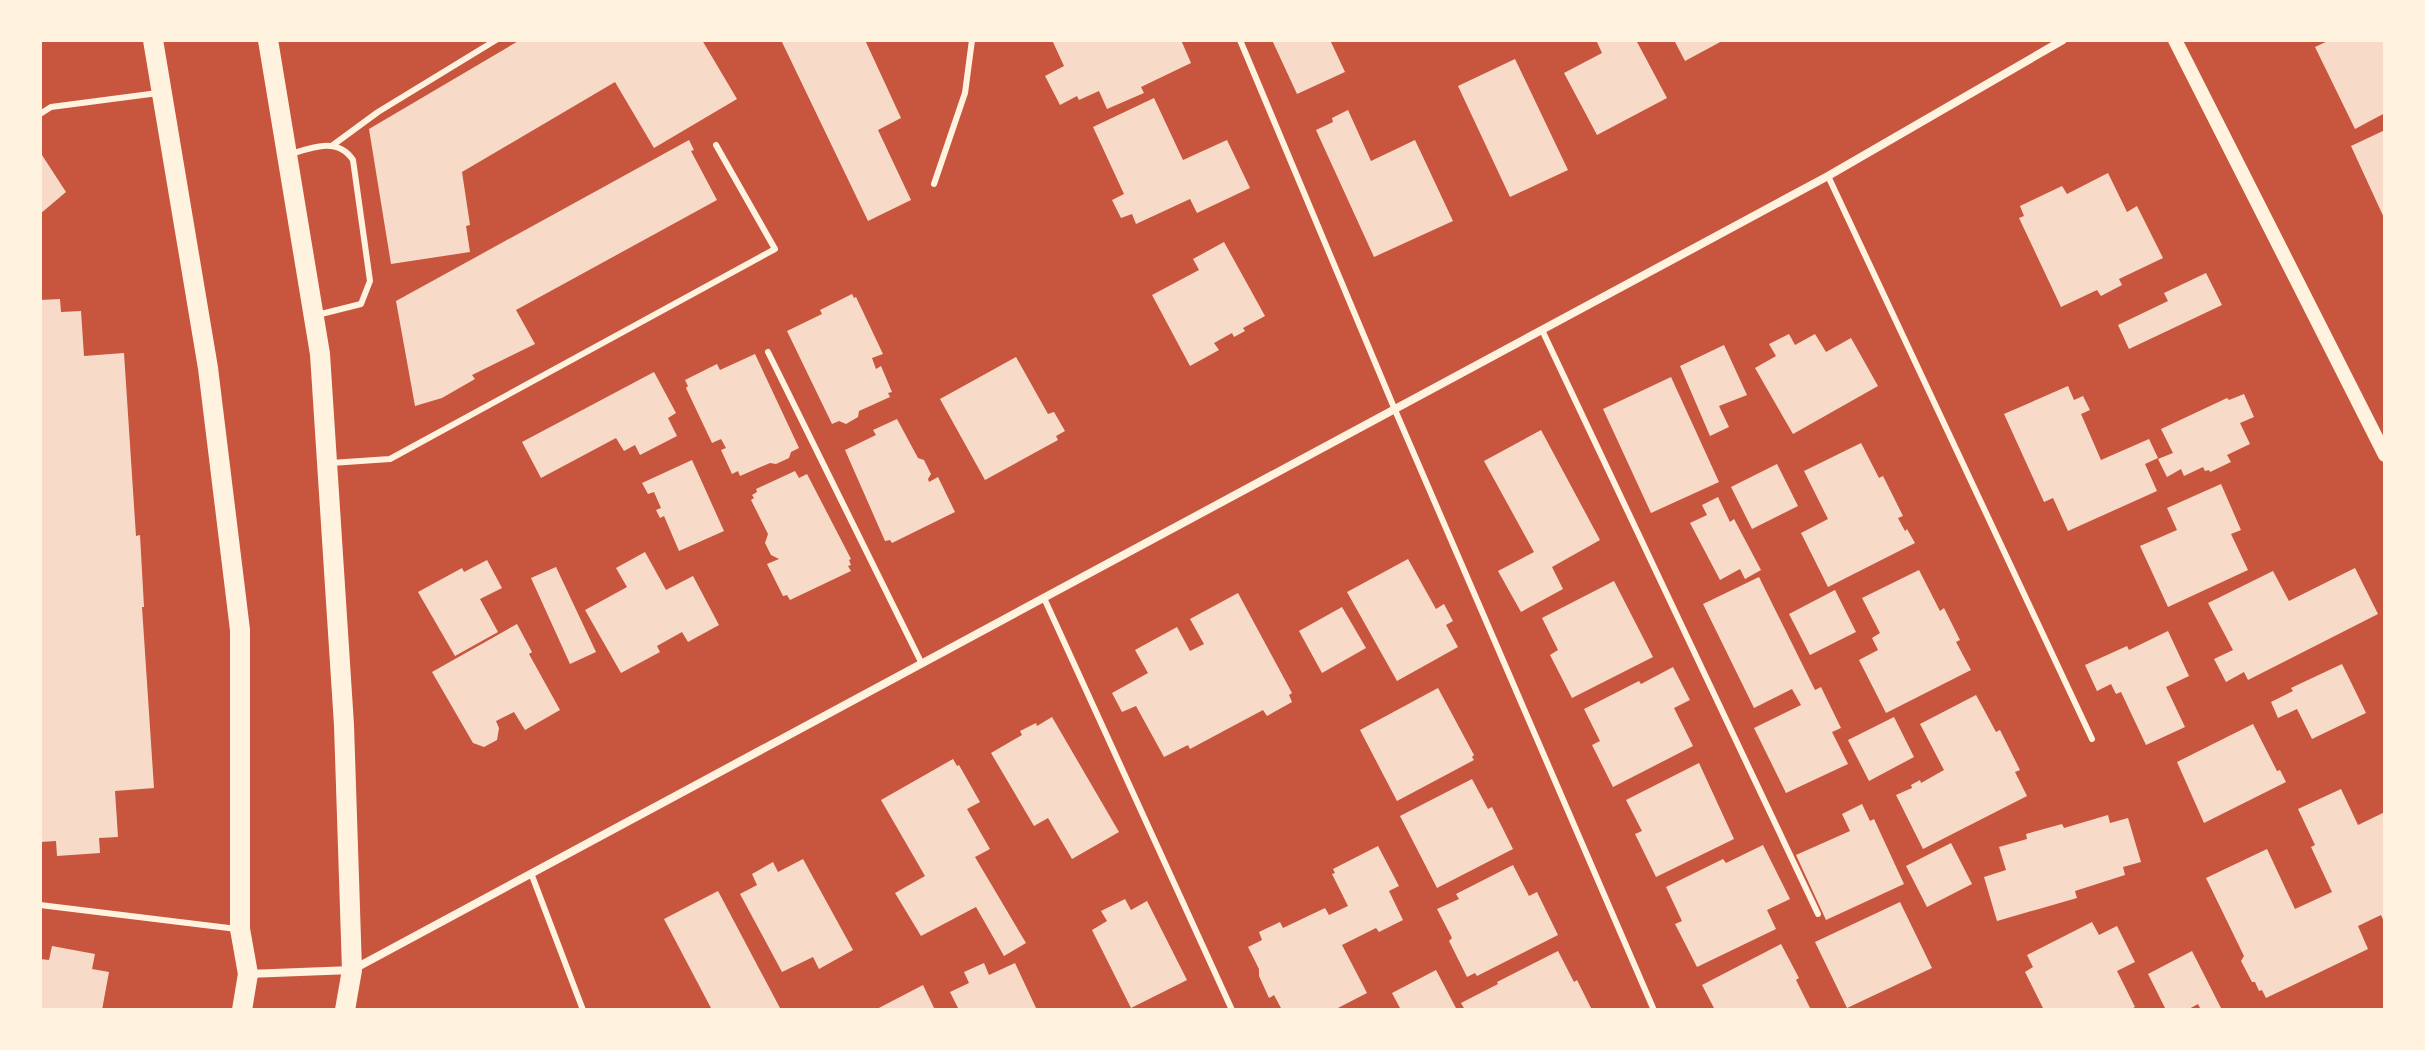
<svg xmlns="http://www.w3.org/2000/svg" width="2425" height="1050" font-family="Inter,sans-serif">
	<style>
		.building { fill: #f7dbc8 }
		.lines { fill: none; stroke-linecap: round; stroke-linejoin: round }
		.service { stroke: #fff3e0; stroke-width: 6 }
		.minor { stroke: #fff3e0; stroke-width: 8 }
		.tertiary { stroke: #fff3e0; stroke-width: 14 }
		.primary { stroke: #fff3e0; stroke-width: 20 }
	</style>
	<rect width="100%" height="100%" fill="#c8553d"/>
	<g class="building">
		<path d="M520,40h182l35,59 -83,49 -39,-66 -153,90 8,53 -4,1 4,26 -79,12 -22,-135z"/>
		<path d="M781,40h84l36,78 -23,12 33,70 -43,21z"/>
		<path d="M1052,40h129l10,23 -50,24 3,6 -37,16 -8,-18 -20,9 -2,-4 -17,9 -15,-29 19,-10z"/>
		<path d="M1272,40h58l15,32 -48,22z"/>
		<path d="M1596,40h40l31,58 -70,37 -33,-62 38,-20z"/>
		<path d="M1674,40h50l-39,21z"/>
		<path d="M2330,40h55v73l-30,16 -40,-82z"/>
		<path d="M1515,59l53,111 -58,27 -52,-111z"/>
		<path d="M1154,98l29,62 44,-20 23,48 -53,25 -7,-14 -54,25 -4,-10 -11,4 -9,-18 12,-6 -31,-67z"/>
		<path d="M1348,110l23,51 44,-21 38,81 -79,36 -58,-127 17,-8 -1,-4z"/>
		<path d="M2385,130v90l-34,-74z"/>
		<path d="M689,140l5,10 -3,1 26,49 -201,110 19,34 -63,31 3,4 -33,19 -27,8 -19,-105z"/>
		<path d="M40,152l26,40 -26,22z"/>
		<path d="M2108,173l19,39 10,-6 26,52 -44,21 3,6 -21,11 -4,-6 -36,17 -42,-89 5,-2 -4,-10 42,-20 5,8z"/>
		<path d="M1224,242l41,74 -22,12 2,3 -11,6 -2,-4 -18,10 5,7 -29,16 -38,-71 47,-25 -6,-11z"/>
		<path d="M2206,273l16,32 -93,44 -11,-24 50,-24 -4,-8z"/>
		<path d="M852,294l2,4 2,-1 27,57 -11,4 4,11 5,-3 11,26 -4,1 2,4 -31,14 -1,6 -12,7 -7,-3 -7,3 -45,-93 35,-17 -2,-4z"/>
		<path d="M60,299l1,13 20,-1 3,45 40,-3 12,183 4,-1 4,72h-2l12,181 -39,3 3,46 -19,1 1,15 -43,3 -1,-15 -16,1v-542z"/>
		<path d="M1789,334l6,11 20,-11 11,18 25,-14 27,48 -85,48 -38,-66 21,-12 -7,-12z"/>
		<path d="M1724,345l23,50 -28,11 10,21 -19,9 -30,-70z"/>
		<path d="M755,354l44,94 -8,4 -2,6 -13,6 -6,-1 -30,13 -2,-5 -6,3 -11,-24 5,-2 -5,-9 -9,4 -26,-55 2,-2 -3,-6 32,-16 3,6z"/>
		<path d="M1016,357l32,57 6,-2 11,19 -9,5 2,4 -73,40 -45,-81z"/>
		<path d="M654,372l22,41 -8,5 9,18 -37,19 -5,-10 -11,6 -8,-13 -75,40 -19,-36z"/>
		<path d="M1671,377l48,105 -68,31 -48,-104z"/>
		<path d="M2068,386l6,14 9,-4 7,14 -9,4 20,46 48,-21 9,19 -13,6 12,27 -89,40 -15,-33 -9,4 -40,-88z"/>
		<path d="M2244,394l10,23 -14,6 10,21 -23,11 4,7 -21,10 -1,-2 -4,1 -2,-4 -19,9 -3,-7 -14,8 -9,-18 15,-6 -12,-24 66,-31 2,2z"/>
		<path d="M897,419l21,39 6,2 7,14 -3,5 1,3 9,-5 17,35 -63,31 -2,-3 -5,1 -40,-91 31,-15 -3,-5z"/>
		<path d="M1541,430l59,110 -48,27 11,22 -42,23 -23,-41 36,-19 -50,-91z"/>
		<path d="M1861,443l18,35 4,-2 20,40 -5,2 7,13 2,-2 8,14 -87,44 -27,-54 27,-14 -24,-48z"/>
		<path d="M692,460l32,71 -45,20 -15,-35 -4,2 -4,-8 5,-2 -7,-16 -6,2 -6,-11z"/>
		<path d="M1777,464l21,42 -46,23 -21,-42z"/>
		<path d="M795,471l4,7 8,-4 44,85 -2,1 2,5 -3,1 3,5 -61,29 -3,-5 -4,1 -16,-32 12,-5 -8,-4 -6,-12 3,-9 -17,-34 3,-2 -2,-3 5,-3 -1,-3z"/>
		<path d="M2221,484l20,46 -10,4 17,36 -80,37 -28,-61 37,-16 -10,-22z"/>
		<path d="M1718,497l12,25 4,-3 27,51 -16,9 -5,-10 -20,11 -30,-57 17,-8 -5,-10z"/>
		<path d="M645,552l21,38 27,-14 26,49 -31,17 -6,-10 -25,14 3,6 -39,21 -36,-63 42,-23 -11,-19z"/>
		<path d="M1408,559l28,50 8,-5 9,17 -7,4 12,22 -61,34 -50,-89z"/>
		<path d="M487,560l15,28 -22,11 18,33 -43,24 -37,-64 44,-24 2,4z"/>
		<path d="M556,567l40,85 -26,12 -39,-86z"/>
		<path d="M2355,568l23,46 -130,66 -4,-8 -18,10 -12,-23 19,-9 -25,-47 65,-32 16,30z"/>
		<path d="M1919,570l21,41 4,-3 16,32 -4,2 15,28 -85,43 -27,-53 19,-10 -6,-12 8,-5 -18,-35z"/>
		<path d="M1759,577l56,113 6,-3 20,41 -9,4 16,32 -62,29 -32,-65 47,-23 -9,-16 -38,19 -51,-104z"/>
		<path d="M1614,581l39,76 -81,41 -22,-43 8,-5 -16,-32z"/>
		<path d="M1835,590l21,42 -46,23 -21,-41z"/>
		<path d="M1238,593l54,100 -3,2 3,7 -25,14 -4,-6 -73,39 -2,-4 -24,12 -28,-51 -14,6 -10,-19 36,-20 -13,-23 42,-23 13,24 14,-7 -14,-25z"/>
		<path d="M1342,607l24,41 -44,25 -23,-42z"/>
		<path d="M517,624l15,28 -3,2 31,56 -35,20 -11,-18 -18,9 3,7 -2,12 -13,7 -11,-4 -41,-71z"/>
		<path d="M2168,631l21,45 -23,11 19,40 -39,18 -25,-53 -5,2 -5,-10 -14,7 -12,-26 42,-19 2,4z"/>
		<path d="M2342,664l24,49 -54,26 -15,-30 -19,9 -7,-16 22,-11 -2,-3z"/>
		<path d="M1673,667l17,33 -16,8 19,38 -80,41 -21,-42 8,-4 -16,-32 55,-28 2,3z"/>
		<path d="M1438,688l36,67 -2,2 2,3 -77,41 -37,-71z"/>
		<path d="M1976,695l20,37 4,-2 20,40 -5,2 12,24 -104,53 -27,-54 16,-7 -1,-3 9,-5 1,3 23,-13 -24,-46z"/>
		<path d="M1052,717l67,115 -47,27 -24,-41 -14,8 -43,-73 31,-18 -2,-4 16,-8 1,3z"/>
		<path d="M1894,717l20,40 -45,24 -21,-41z"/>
		<path d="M2253,724l24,47 3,-1 6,12 -82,41 -27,-61z"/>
		<path d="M953,759l4,7 2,-1 21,37 -13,7 23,40 -15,8 51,86 -22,13 -28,-49 -55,29 -26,-43 30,-17 -44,-76z"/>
		<path d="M1699,763l35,76 -78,38 -21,-43 7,-3 -16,-31z"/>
		<path d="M1472,779l16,30 4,-2 21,42 -76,39 -37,-72z"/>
		<path d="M2341,789l17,36 27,-13v112l-4,-9 -23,11 10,23 -102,49 -4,-8 -3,1 -4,-9h-3l-11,-21 3,-5 -38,-78 61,-29 28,60 37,-17 -21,-45 4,-2 -17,-36z"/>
		<path d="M1862,804l8,17 4,-2 30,65 -78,36 -30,-65 54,-24 -8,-17z"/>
		<path d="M2108,815l2,8 18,-5 13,44 -18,5 2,8 -50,16 2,7 -80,23 -13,-44 22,-7 -7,-23 28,-8 -1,-5 36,-10 2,4z"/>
		<path d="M1951,843l21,41 -45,23 -21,-41z"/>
		<path d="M1763,845l27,54 -23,11 9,19 -79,38 -22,-43 7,-3 -16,-34 57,-28 3,4z"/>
		<path d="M1378,846l21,40 -10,5 14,29 -24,12 -3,-4 -34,17 25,48 -33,17h-52l-8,-15 -5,3 -10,-22v-7l-11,-22 14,-7 -3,-8 21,-10 3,6 42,-20 4,7 19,-9 -16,-32 3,-1 -2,-4z"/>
		<path d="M803,859l50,91 -34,19 -6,-12 -31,15 -42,-78 17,-9 -5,-11 21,-12 5,10z"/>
		<path d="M1513,865l16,31 8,-4 21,43 -81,41 -2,-3 -8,4 -18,-36 3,-3 -15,-29 22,-10 -3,-5z"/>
		<path d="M718,891l63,119h-69l-48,-91z"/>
		<path d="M1125,899l6,11 16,-9 40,79 -56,28 -39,-78 15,-9 -6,-10z"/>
		<path d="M1900,902l32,66 -85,40 -32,-66z"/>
		<path d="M2092,922l7,13 18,-9 18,36 -18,9 18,36 -6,3h-85l-19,-38 8,-5 -6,-12z"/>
		<path d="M1781,944l18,34 -3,2 15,30h-96l-13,-25z"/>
		<path d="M52,946l43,8 -3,15 17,3 -7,38h-62v-51l9,1z"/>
		<path d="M1558,951l16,31 3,-2 15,30h-127l-4,-7 37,-19 -1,-2z"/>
		<path d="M2192,951l30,59h-21l-3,-6 -11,6h-21l-18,-36z"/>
		<path d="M984,963l5,12 26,-12 22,47h-78l-9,-18 19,-9 -5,-11z"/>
		<path d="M1436,970l21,40h-56l-9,-17z"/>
		<path d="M923,985l12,25h-60z"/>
	</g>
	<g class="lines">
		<g class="service">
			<path d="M1240,40l155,370 258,598"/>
			<path d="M40,114l11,-7 107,-14"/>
			<path d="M333,145l45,-33 118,-72"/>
			<path d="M291,154c22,-7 47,-17 62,6l17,121 -9,23 -44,11"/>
			<path d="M1828,176l264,563"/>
			<path d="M934,184l31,-91 7,-53"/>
			<path d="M1542,330l276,584"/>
			<path d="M768,352l154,312"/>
			<path d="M331,463l59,-4 385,-210 -59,-104"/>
			<path d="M1044,598l188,412"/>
			<path d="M531,873l52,137"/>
			<path d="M40,905l197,24"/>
		</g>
		<path class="minor" d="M248,974l104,-4 1476,-794 235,-136"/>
		<path class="tertiary" d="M2175,40l210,415"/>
		<g class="primary">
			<path d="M153,40l55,328 32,262v299l8,45 -6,36"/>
			<path d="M268,40l52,314 24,371 8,245 -7,40"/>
		</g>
	</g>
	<rect width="2425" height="1050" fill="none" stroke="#fff3e0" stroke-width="84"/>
</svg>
